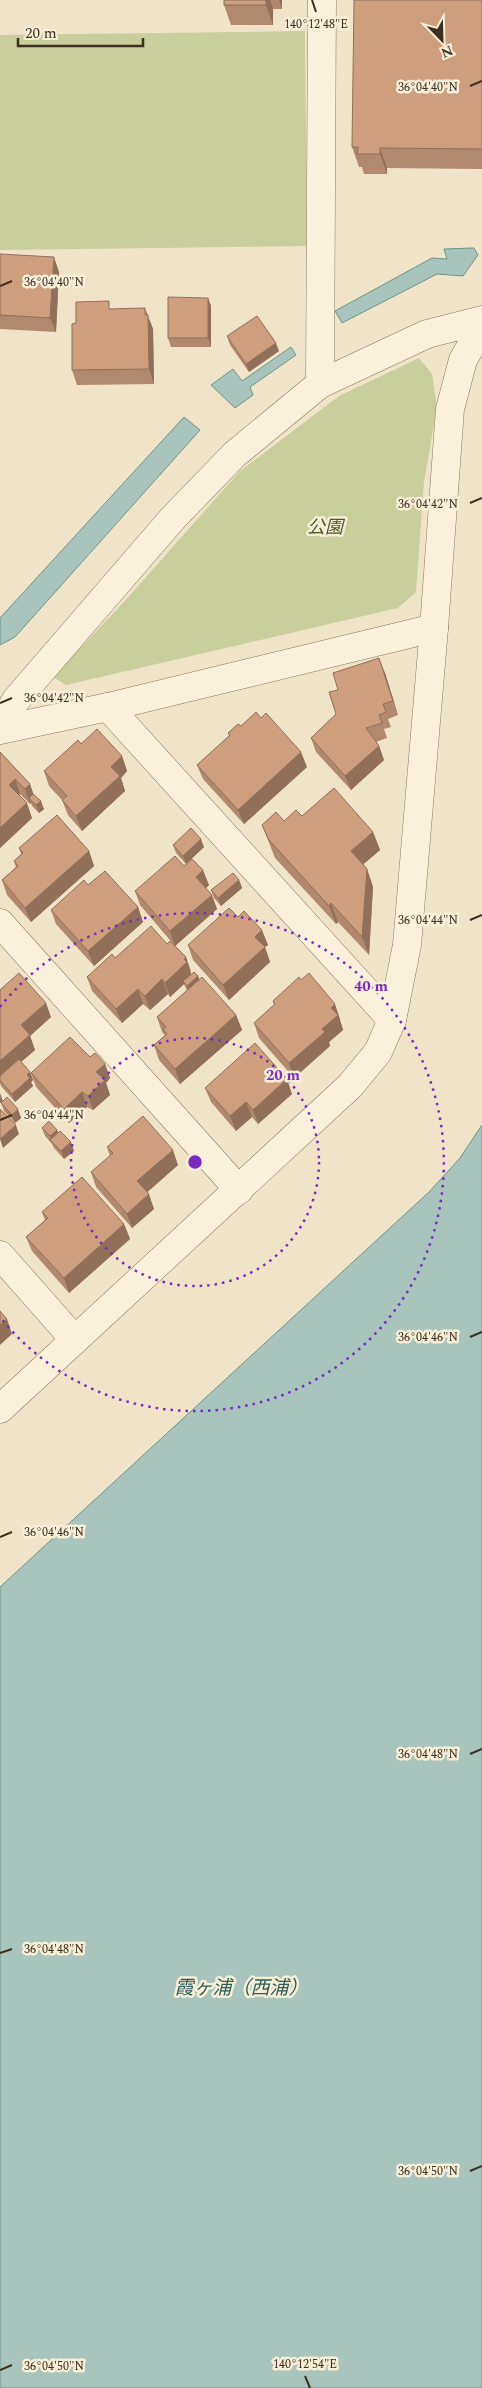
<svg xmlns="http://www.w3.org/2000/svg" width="482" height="2388" font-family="Spectral,'Noto Sans JP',serif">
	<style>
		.green { fill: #c9cf9b }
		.water { fill: #a9c4bc; stroke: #6f938a }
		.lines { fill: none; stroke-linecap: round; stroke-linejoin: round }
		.minor-casing { stroke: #8d765c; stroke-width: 29 }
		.tertiary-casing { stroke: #8d765c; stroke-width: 29 }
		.minor { stroke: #faf1dc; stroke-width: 28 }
		.tertiary { stroke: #faf1dc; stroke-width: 28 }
		.wall { fill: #b2896c }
		.shaded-wall { fill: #916f58 }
		.building { fill: #cf9f7d; stroke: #916f58 }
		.ticks { fill: none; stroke: #3d2e20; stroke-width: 2 }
		.ring { fill: none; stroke: #7b2cbf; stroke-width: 2.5; stroke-dasharray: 2.5 5 }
		.labels { text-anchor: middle; stroke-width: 5; stroke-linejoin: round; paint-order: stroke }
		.park-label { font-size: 18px; font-style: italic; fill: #4d5a26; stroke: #f7eed8 }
		.water-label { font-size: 19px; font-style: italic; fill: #2f5d5a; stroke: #f7eed8 }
		.ticks-label { font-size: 12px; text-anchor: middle; fill: #3d2e20; stroke: #f7eed8; stroke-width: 5; stroke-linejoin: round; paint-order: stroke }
		.centre { fill: #7b2cbf; stroke: #f7eed8; stroke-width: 2.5 }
		.ring-label { font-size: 15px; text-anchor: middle; font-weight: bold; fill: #7b2cbf; stroke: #f7eed8; stroke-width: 5; stroke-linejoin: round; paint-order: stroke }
	</style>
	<rect width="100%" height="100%" fill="#f0e4c8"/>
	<g class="green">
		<path d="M305,31l2,215 -307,4v-215z"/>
		<path d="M419,358l13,16 5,33 -13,75 -8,110 -18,16 -332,77 -13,-8 70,-74 117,-132 99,-75z"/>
	</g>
	<g class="water">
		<path d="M474,248l4,7 -15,21 -26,-2 -95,49 -7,-12 97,-53 15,1 -3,-10z"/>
		<path d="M291,347l5,8 -46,32 3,8 -18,13 -24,-23 22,-16 9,12z"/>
		<path d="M184,417l16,13 -185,207 -15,8v-27z"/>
		<path d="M482,1125v1263h-482v-801l429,-395 31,-34z"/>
	</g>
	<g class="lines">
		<g class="minor-casing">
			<g id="minor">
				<path d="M320,384l2,-384"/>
				<path d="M108,707l284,313"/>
				<path d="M0,727l16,-27 157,-182 62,-64 85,-70 107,-50 55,-14"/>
				<path d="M0,730l108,-23 326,-79"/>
				<path d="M0,923l239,267"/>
				<path d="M0,1255l75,85"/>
			</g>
		</g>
		<g class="tertiary-casing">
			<path id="tertiary" d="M0,1409l350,-323 28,-34 14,-32 15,-75 27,-317 16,-219 13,-49 19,-34"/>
		</g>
		<use href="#minor" class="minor"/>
		<use href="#tertiary" class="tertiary"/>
	</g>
	<g class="wall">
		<path d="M224,0h58v9h-9v16h-42l-7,-20z"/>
		<path d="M482,0v169l-95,-1v6h-23l-2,-7h-3l-7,-20z"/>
		<path d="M0,254l59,18 -3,60 -56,-3z"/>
		<path d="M208,298l3,8v41h-40l-3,-9z"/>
		<path d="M111,309l36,6 6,14 1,55 -77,1 -5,-15 4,-47z"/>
		<path d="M227,336l52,15 -30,21 -19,-27z"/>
		<path d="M385,673l13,42 -10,4 3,8 -7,2 3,9 -11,4 3,4 5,14 -33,30 -35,-38 -5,-14 25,-24 2,-24z"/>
		<path d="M241,726l66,41 -63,57 -41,-45 -6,-14 32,-29 -1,-3z"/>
		<path d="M81,744l41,12 5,15 -6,7 4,13 -43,40 -14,-16 -6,-15 -13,-14 -5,-15z"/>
		<path d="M0,752l30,32 3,10 11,15 -5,4 -7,-7 -1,-3 -1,1 -10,-10 -1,1 13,23 -32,30z"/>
		<path d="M302,816l71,16 7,18 -17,14 4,5 6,18 -4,68 -31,-33 -2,2 -61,-66 -13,-33 22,-4z"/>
		<path d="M173,845l31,2 -18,17 -10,-11z"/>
		<path d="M19,848l70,3 5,15 -63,56 -24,-27 -5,-15 14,-13 -2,-6 7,-7z"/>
		<path d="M184,866l25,19 -3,3 11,21 -42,37 -35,-41 -5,-14z"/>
		<path d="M239,880l3,8 -21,18 -7,-8 -3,-8z"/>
		<path d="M88,885l50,22 5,15 -49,44 -38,-42 -5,-14z"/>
		<path d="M238,917l30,28 -3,2 5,15 -41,38 -36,-40 -5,-15z"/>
		<path d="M167,944l19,13 5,14 -1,1 1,2 7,2 1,4 37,35 6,15 -62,54 -21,-24 -5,-15 11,-10 -3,-3 -5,-15 30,-26 -3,-7 -14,13 -2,-3 -18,16 -7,-6 -21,19 -30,-32 -5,-14 28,-19z"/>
		<path d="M301,980l39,39v1l3,10 -14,12 1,4 -36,32 -35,-40 -5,-15 20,-18 -1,-4z"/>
		<path d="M0,990l51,27 -21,19 5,14 -14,12 9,10 3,8 -2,2 2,4 -18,16 -14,-16 -1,-3z"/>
		<path d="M90,1057l15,7 5,14 -4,5 4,12 -17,15 -6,-3 -18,16 -33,-36 -5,-14z"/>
		<path d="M205,1088l87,6 -34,30 -6,-7 -16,14 -25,-29z"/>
		<path d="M1,1103l20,15 -6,5 -11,-12z"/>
		<path d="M42,1128l15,2 1,3 16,18 -10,8 -10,-11 -2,-4 -7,-8z"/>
		<path d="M107,1147l71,18 -31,27 7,17 -22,19 -36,-41 -5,-15 19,-16z"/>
		<path d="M42,1212l82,12 6,15 -61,54 -37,-42 -6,-14 19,-17z"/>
	</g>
	<g class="shaded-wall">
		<path d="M266,0h4l3,9v16l-7,-20z"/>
		<path d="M279,0h3v9z"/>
		<path d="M380,148l7,20v6l-7,-20z"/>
		<path d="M54,257l5,15 -3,60 -6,-14z"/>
		<path d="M208,298l3,8v41l-3,-9z"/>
		<path d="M145,308l8,21 1,55 -5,-15z"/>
		<path d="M276,343l3,8 -30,21 -3,-8z"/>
		<path d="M379,658l6,15 13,42 -5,-14z"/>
		<path d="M379,746l5,14 -33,30 -6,-14z"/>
		<path d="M301,752l6,15 -63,57 -6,-14z"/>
		<path d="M122,756l5,15 -6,7 4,13 -43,40 -6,-15 35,-49z"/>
		<path d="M15,779l5,15 -5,5 -6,-14z"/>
		<path d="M30,784l5,15 -6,-1 2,5 -1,1 -5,-15z"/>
		<path d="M41,801l3,8 -5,4 -3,-8z"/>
		<path d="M27,803l5,15 -32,30v-20z"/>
		<path d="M373,832l7,18 -22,19 -7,-18z"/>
		<path d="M201,839l3,8 -18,17 -3,-8z"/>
		<path d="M89,851l5,15 -63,56 -6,-14z"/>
		<path d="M367,869l6,18 -4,68 -7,-18z"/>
		<path d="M203,870l6,15 -7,7 -6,-15z"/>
		<path d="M239,880l3,8 -21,18 -3,-8z"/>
		<path d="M212,895l5,14 -42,37 -5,-15z"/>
		<path d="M331,903l7,19 -2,2 -7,-18z"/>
		<path d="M138,907l5,15 -49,44 -6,-15z"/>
		<path d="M262,930l6,15 -3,2 5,15 -41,38 -6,-15 32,-48z"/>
		<path d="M186,957l6,20 -9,4 1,3 -14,13 -5,-14z"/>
		<path d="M198,976l3,8 -11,10 -3,-8z"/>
		<path d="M162,979l6,15 -18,16 -5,-14z"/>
		<path d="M138,989l5,15 -21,19 -6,-14z"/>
		<path d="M46,1003l5,14 -21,19 5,14 -35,30v-19l21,-36z"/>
		<path d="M335,1004l5,15v1l3,10 -14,12 1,4 -36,32 -5,-15 42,-55z"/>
		<path d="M236,1015l6,15 -62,54 -5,-15z"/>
		<path d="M105,1064l5,14 -4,5 4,12 -17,15 -5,-14 8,-24z"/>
		<path d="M30,1072l3,8 -2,2 2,4 -18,16 -3,-8z"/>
		<path d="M287,1079l5,15 -34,30 -5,-14z"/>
		<path d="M82,1092l5,15 -18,16 -5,-14z"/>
		<path d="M0,1093l3,8 -3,2z"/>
		<path d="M246,1102l6,15 -16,14 -6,-15z"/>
		<path d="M18,1109l3,9 -6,5 -3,-8z"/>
		<path d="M16,1125l3,9 -16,14 -3,-9z"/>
		<path d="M57,1130l3,8 -9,2 -1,-4z"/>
		<path d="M71,1142l3,9 -10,8 -3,-8z"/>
		<path d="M173,1150l5,15 -35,31 -6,-15z"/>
		<path d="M149,1194l5,15 -22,19 -5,-14z"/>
		<path d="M124,1224l6,15 -61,54 -5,-15z"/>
		<path d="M7,1319l5,15 -12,11v-20z"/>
	</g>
	<g class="building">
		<rect x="224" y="0" width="42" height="5"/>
		<path d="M354,0h128v149l-102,-1v6h-23l1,-7h-6z"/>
		<path d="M0,254l54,3 -4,61 -50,-3z"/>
		<path d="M168,297l40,1v40h-40z"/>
		<path d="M109,301v8l36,-1v7h3l1,54 -77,1v-46l4,-1v-21z"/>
		<path d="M257,316l19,27 -30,21 -19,-28z"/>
		<path d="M379,658l14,43 -10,3 3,8 -7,3 3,8 -16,5 13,18 -34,30 -34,-38 25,-24 -7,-22 9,-2 -5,-17z"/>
		<path d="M256,712l5,6 5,-5 35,39 -63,58 -41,-45 33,-30 -2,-2 10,-9 3,2z"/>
		<path d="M97,729l25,27 -11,11 9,9 -44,40 -14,-16 5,-4 -23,-25 34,-31 3,4z"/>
		<path d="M0,752l30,32 -5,5 -10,-10 -6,6 18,18 -27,25z"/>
		<path d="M334,788l39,44 -22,19 16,18 -5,68 -31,-34 -2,3 -60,-66 -7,-15 14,-13 8,9 12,-11 6,6z"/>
		<path d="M33,794l8,7 -5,4 -7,-7z"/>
		<path d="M57,815l32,36 -64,57 -23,-28 16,-14 -4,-5 9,-8 -4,-5z"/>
		<path d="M191,828l10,11 -18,17 -10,-11z"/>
		<path d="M175,856l9,10 8,-7 11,11 -7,7 16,18 -42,36 -35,-40z"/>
		<path d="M105,871l33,36 -50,44 -37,-41 33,-30 4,5z"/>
		<path d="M233,873l6,7 -21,18 -7,-8z"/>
		<path d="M229,908l9,9 6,-6 18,19 -7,7 10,10 -42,38 -35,-40z"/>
		<path d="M151,926l16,18 3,-3 16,16 -2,2 3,3 -22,21 -3,-4 -17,17 -7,-7 -22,20 -29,-32 25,-23 3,4z"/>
		<path d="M194,972l4,4 -11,10 -4,-5z"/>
		<path d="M19,973l27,30 -25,22 9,10 -30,26v-71z"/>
		<path d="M309,973l26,31 -4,4 7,7 -16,14 3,3 -36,31 -35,-40 21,-19 -2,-3 26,-24 2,3z"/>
		<path d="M202,977l34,38 -61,54 -21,-24 13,-11 -4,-5 3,-2 -9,-10z"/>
		<path d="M70,1037l20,20 5,-4 10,11 -9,8 9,8 -17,16 -6,-4 -18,17 -33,-36z"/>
		<path d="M255,1043l32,36 -34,31 -7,-8 -16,14 -25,-28z"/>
		<path d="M19,1059l11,13 -3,3 3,3 -18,16 -12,-14v-4z"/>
		<path d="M7,1097l11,12 -6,6 -11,-12z"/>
		<path d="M0,1109l16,16 -16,14z"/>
		<path d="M143,1116l30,34 -36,31 12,13 -22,20 -36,-42 22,-19 -6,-6z"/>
		<path d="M49,1121l8,9 -7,6 -8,-8z"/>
		<path d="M60,1131l11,11 -10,9 -11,-11z"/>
		<path d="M82,1177l42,47 -60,54 -38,-41 22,-19 -6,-6z"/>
		<path d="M0,1311l7,8 -7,6z"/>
	</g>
	<path class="ticks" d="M312,0l4,12M470,86l12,-5M0,286l12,-5M470,503l12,-5M0,703l12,-5M470,920l12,-5M0,1120l12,-5M470,1337l12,-5M0,1537l12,-5M470,1754l12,-5M0,1953l12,-4M470,2171l12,-5M0,2370l12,-5M305,2376l5,12"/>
	<g class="ring">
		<circle cx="195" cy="1162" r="124"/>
		<path d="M0 1007A249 249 0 1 1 0 1317"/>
	</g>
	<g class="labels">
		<g class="park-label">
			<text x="325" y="533">公園</text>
		</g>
		<g class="water-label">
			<text x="241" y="1994">霞ヶ浦（西浦）</text>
		</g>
	</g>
	<g class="ticks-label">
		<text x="316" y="28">140°12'48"E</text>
		<text x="428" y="91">36°04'40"N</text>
		<text x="54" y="286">36°04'40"N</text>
		<text x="428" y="508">36°04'42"N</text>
		<text x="54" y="702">36°04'42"N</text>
		<text x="428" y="924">36°04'44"N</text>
		<text x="54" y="1119">36°04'44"N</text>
		<text x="428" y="1341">36°04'46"N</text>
		<text x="54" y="1536">36°04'46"N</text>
		<text x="428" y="1758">36°04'48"N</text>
		<text x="54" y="1953">36°04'48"N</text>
		<text x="428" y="2175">36°04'50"N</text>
		<text x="305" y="2368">140°12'54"E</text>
		<text x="54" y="2370">36°04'50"N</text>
	</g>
	<circle cx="195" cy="1162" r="8" class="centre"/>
	<g class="ring-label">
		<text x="371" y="991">40 m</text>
		<text x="283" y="1080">20 m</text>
	</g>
	<g transform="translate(442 40) rotate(157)" stroke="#f7eed8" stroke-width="4" paint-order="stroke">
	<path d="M0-4L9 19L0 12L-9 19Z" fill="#3d2e20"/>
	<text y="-8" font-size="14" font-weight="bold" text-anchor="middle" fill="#3d2e20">N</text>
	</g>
	<path d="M18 38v8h125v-8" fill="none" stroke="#3d2e20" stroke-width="2.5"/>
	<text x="25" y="38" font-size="15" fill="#3d2e20" stroke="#f7eed8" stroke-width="4" paint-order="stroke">20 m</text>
</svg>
